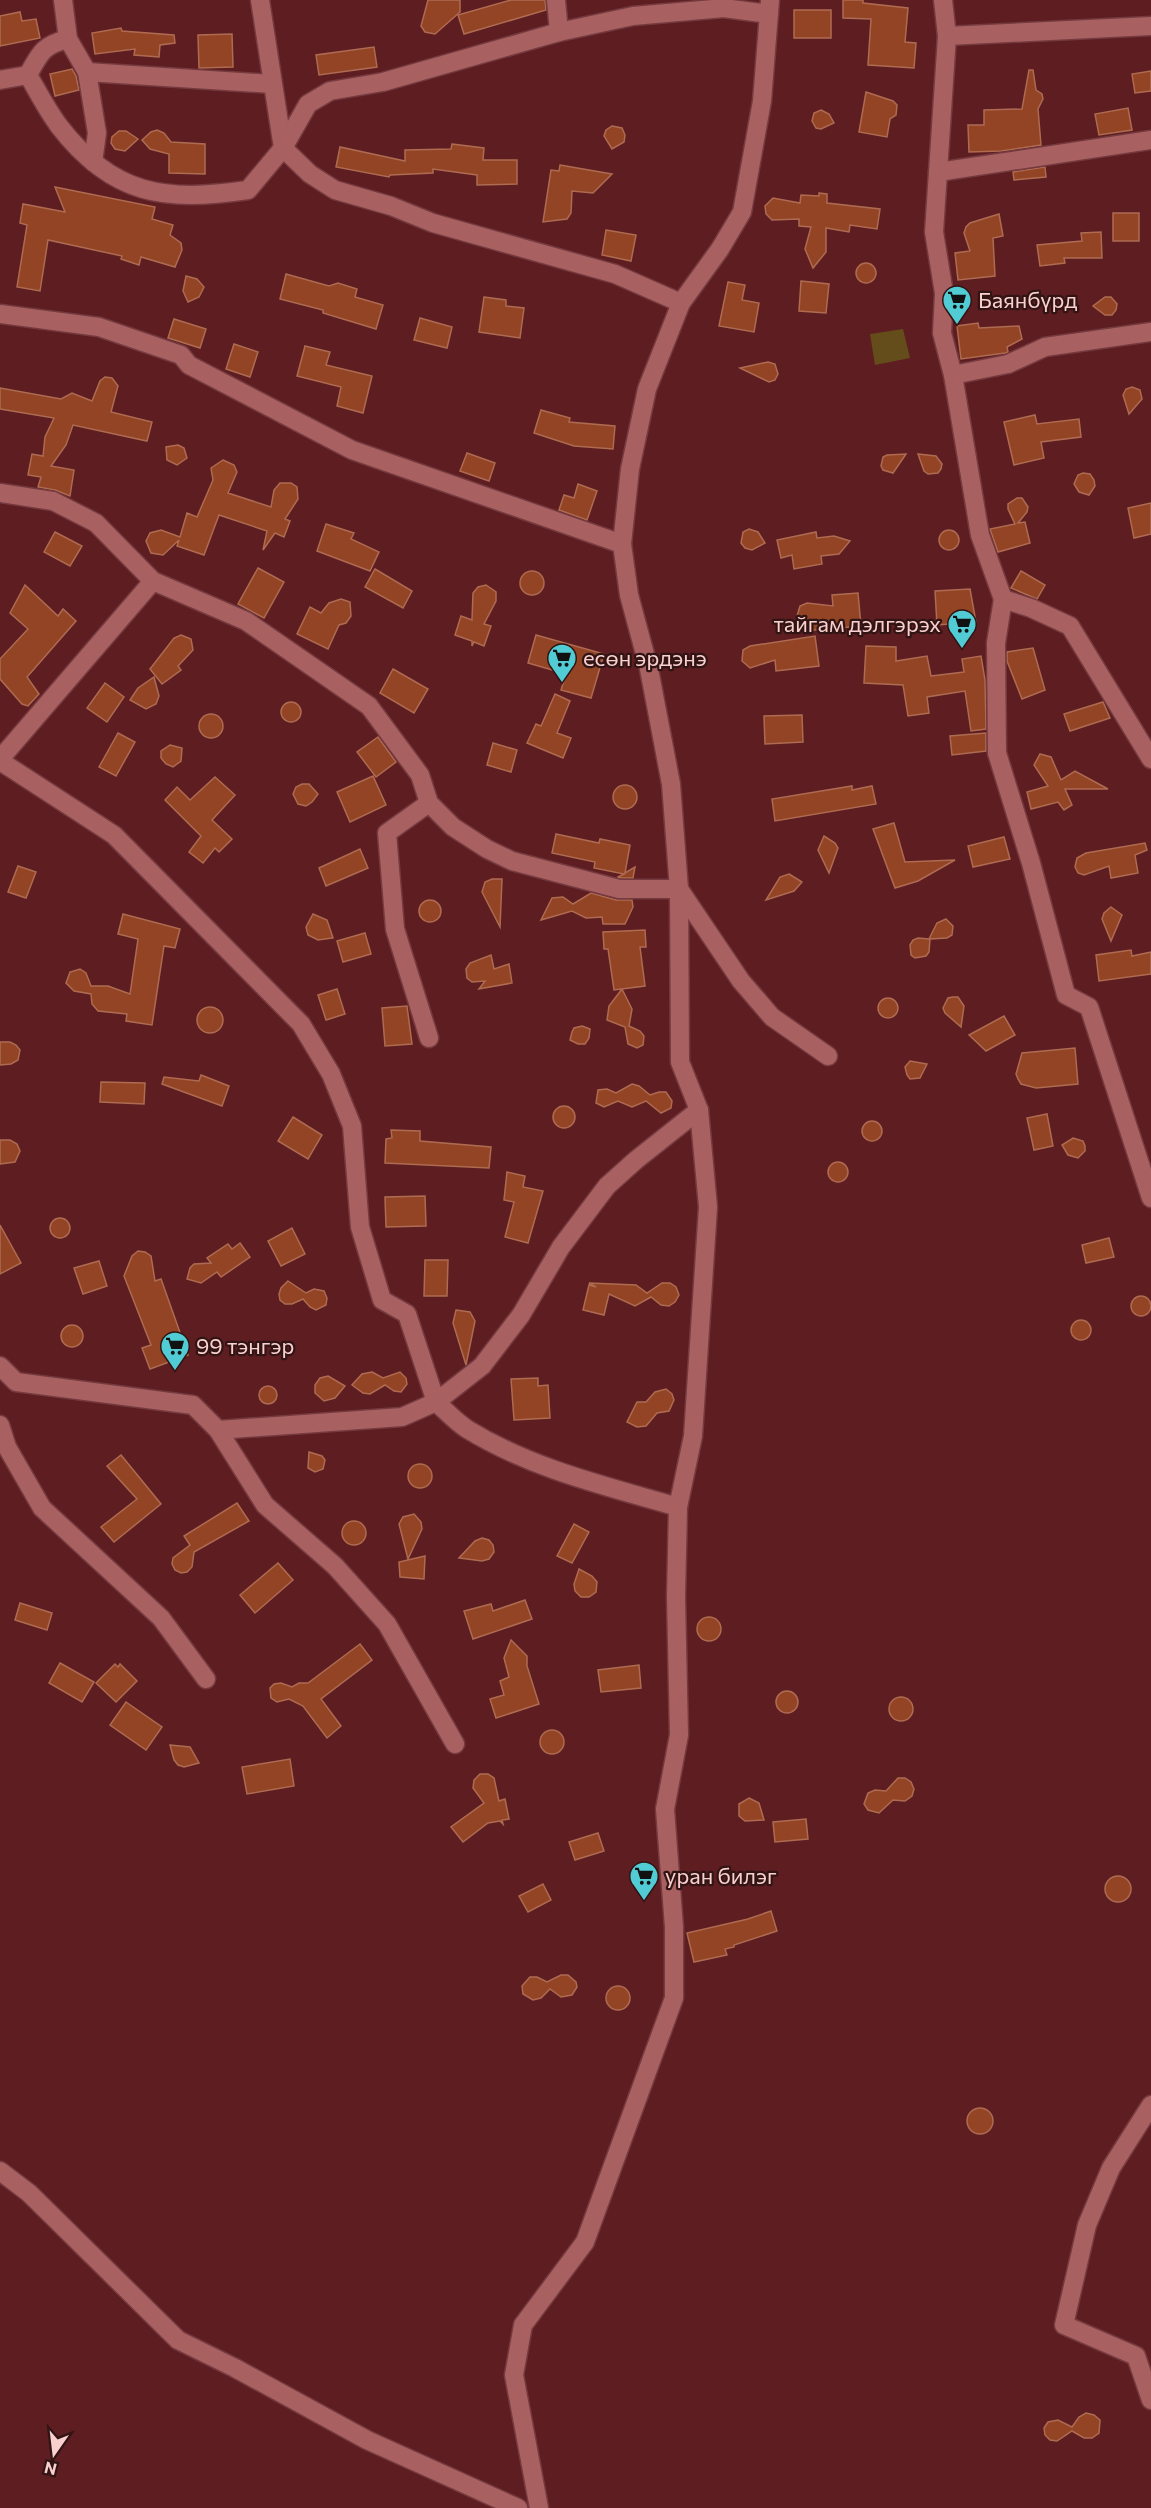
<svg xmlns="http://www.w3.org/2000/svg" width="1151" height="2508" font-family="Commissioner,sans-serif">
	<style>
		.green { fill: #654c1b }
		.building { fill: #924425; stroke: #ae6b52; stroke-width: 1.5 }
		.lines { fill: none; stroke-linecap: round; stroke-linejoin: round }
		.minor-casing { stroke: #743a3f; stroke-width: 21 }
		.minor { stroke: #a96060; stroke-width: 18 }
		.labels { text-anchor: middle; stroke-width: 4.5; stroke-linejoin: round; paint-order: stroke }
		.poi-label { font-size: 22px; fill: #fad0ce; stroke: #311414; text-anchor: start }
	</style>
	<rect width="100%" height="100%" fill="#5e1d20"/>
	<path class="green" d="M903,329l7,29 -35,7 -5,-31z"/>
	<g class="building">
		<path d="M428,0h32v12l-25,22 -10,-2 -4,-6z"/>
		<path d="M511,0h34l1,10 -82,24 -6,-19z"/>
		<path d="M843,0h20v3l45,5 -3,34 11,1 -2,25 -46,-3 3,-46 -28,-1z"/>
		<rect x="794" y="10" width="37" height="28"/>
		<path d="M20,12l2,9 14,-2 4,19 -40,8v-30z"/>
		<path d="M121,28l1,3 52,4 1,8 -15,2 -1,12 -25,-2 1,-6 -40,5 -3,-21z"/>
		<path d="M232,34l1,33 -34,1 -1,-33z"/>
		<path d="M374,47l3,20 -58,8 -3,-20z"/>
		<path d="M72,69l4,7 3,14 -24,6 -5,-22z"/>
		<path d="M1029,70h4l3,20 6,4 1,5 -5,10 3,36 -40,6 -32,1 -1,-27h16v-15l38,-1z"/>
		<path d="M1151,71v20l-16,2 -3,-19z"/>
		<path d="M866,92l27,9 4,4 -1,10 -6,4 -3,18 -28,-5z"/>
		<path d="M1128,108l4,22 -33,5 -4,-21z"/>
		<path d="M821,110l8,4 5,9 -13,6 -5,-1 -4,-7 2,-8z"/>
		<path d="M612,126l10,2 3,7 -1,7 -12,7 -8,-13 2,-6z"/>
		<path d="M157,130l7,3 7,9 34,2v30l-36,-1v-19l-19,-5 -8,-9 9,-8z"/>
		<path d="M119,131h7l12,8 -13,12 -10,-2 -4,-6 1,-6z"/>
		<path d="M452,144l32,4 -1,12h34v24l-40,1v-10l-44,-6v4l-43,2 -1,2 -53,-10 4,-20 65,14v-11l46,-1z"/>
		<path d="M560,165l52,9 -19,19 -21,-2 -1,22 -4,6 -24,3 8,-52 8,1z"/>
		<path d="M1045,167l1,10 -32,3 -1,-8z"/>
		<path d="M55,187l100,20 -3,12 21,6 -3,10 11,8 1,7 -7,17 -34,-10 -2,8 -18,-6 1,-3 -74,-16 -8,51 -23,-4 10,-62 -7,-2 3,-19 42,8z"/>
		<path d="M819,193l8,1v9l53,6 -3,20 -27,-4 -1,7 -23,-4v24l-13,16 -8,-19 6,-22 -12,-1v-7l-27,1 -6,-6 -1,-8 8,-8 27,5 1,-8 18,1z"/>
		<rect x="1113" y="213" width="26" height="28"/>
		<path d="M999,214l4,22 -10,2 2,38 -37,4 -3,-27 15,-2 -6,-18 2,-6 4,-4z"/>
		<path d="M606,230l30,5 -5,26 -29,-6z"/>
		<path d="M1101,232l1,26h-38l1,5 -25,3 -3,-21 45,-4 -1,-8z"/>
		<circle cx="866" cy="273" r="10"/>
		<path d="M286,274l43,12 9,-3 19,6 -2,8 28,8 -7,24 -53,-16v-3l-43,-11z"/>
		<path d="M186,276l11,3 7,8 -5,10 -11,5 -5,-11z"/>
		<path d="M801,281l28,3 -3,29 -27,-2z"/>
		<path d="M728,282l17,3 -3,15 17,3 -5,29 -35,-6z"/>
		<path d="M484,297l22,3v6l18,2 -4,30 -41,-6z"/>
		<path d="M1105,297h6l6,7 -1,6 -4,5h-7l-12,-9z"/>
		<path d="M420,318l32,9 -5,21 -33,-8z"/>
		<path d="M174,319l32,10 -6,19 -32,-10z"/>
		<path d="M978,323l1,5 40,-2 3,13 -15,8 1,5 -3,1 -44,6 -4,-33z"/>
		<path d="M234,344l24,8 -8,25 -24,-8z"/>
		<path d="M305,346l25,6 -4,13 46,11 -9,37 -26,-7 4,-19 -44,-11z"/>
		<path d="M768,362l7,2 3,10 -3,6 -6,2 -29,-14z"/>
		<path d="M105,377l7,1 6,8 -7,26 41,10 -5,19 -74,-16 -7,20 -15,21 23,4 -4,26 -15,-6 -17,-3 3,-10 -13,-2 4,-21 11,2 2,-19 9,-19 -54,-9v-21l61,11 11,-6 20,8 8,-20z"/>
		<path d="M1132,387l8,3 2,9 -13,15 -6,-19 3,-6z"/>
		<path d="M541,410l29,8 -1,4 46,4 -2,23 -39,-3 -40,-13z"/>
		<path d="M1035,415l2,9 42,-5 2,18 -40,5 3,16 -30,7 -10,-43z"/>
		<path d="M178,445l6,3 3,10 -10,7 -10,-5 -1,-13z"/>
		<path d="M467,453l28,10 -6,18 -29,-10z"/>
		<path d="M906,454l-13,19 -10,-3 -2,-4 2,-9 4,-2z"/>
		<path d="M918,454l18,2 6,8 -1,5 -3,4 -10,1 -4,-3z"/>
		<path d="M223,460l11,5 3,7 -9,21 43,14 3,-17 6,-7h11l6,4 1,12 -13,20 5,2 -6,16 -9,-4 -12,17 4,-19 -48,-16 -15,40 -27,-9 2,-6 -16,15 -12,-2 -5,-12 4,-8 11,-3 19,7 7,-24 10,4 16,-37 -2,-12z"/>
		<path d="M1083,473l7,1 4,6 1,6 -6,9 -10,-3 -5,-8 4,-9z"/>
		<path d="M578,484l19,7 -10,29 -28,-10 5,-15 10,3z"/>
		<path d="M1017,498h5l6,9 -1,5 -9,11 7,-1 5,21 -32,9 -8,-23 25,-5 -7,-15v-5z"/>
		<path d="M1151,503v31l-17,4 -6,-30z"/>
		<path d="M326,524l28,9 -3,6 28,13 -9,19 -53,-20z"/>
		<path d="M749,529l9,3 7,11 -13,7 -7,-2 -4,-5 2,-11z"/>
		<circle cx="949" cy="540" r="10"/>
		<path d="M55,532l27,14 -12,20 -26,-14z"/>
		<path d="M816,532l1,6 17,-2 16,5 -11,13 -18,2 1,8 -28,5 -2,-14 -11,3 -4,-18z"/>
		<path d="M258,568l26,14 -20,36 -26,-14z"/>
		<path d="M375,569l37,22 -9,17 -38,-21z"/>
		<path d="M1021,571l24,14 -8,14 -26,-11z"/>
		<circle cx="532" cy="583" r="12"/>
		<path d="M25,585l33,31 5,-7 13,12 -49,56 12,17 -11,12 -6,-2 -22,-25v-20l28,-30 -18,-16z"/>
		<path d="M486,585l10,7v9l-12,23 7,2 -7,20 -10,-4 -2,4v-5l-17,-6 6,-19 11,4 1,-27 5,-6z"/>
		<path d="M970,589l6,33 -39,3 -2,-34z"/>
		<path d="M858,593l3,33 -58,5 -6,-15 3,-10 7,-3 26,3 -1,-11z"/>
		<path d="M341,599l9,3 1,14 -5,7 -7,2 -11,24 -31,-15 13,-27 11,6 8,-10z"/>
		<path d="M181,635l10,4 2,11 -15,16 3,4 -19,14 -12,-15 24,-31z"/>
		<path d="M536,635l68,19 -13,44 -30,-8 5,-16 -38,-11z"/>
		<path d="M815,636l4,30 -43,5 -1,-11 -25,8 -8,-7 1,-11 7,-4z"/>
		<path d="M866,646l30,1v14l31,-5 4,20 33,-4 -2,-13 19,-3 4,24 1,49 -15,2 -6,-40 -38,6 2,16 -21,3 -5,-31 -39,-2z"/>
		<path d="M1033,648l12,42 -23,9 -15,-38v-9z"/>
		<path d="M393,669l35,20 -14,24 -34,-20z"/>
		<path d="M154,677l5,19 -3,8 -10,5 -16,-9 8,-12z"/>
		<path d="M105,683l19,14 -17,25 -20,-14z"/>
		<path d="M555,694l15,7 -13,32 14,5 -8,20 -36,-15 9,-19 5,2z"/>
		<circle cx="291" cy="712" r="10"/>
		<path d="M1103,702l7,16 -40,13 -6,-17z"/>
		<circle cx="211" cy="726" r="12"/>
		<path d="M802,715l1,27 -38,2 -1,-28z"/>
		<path d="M118,733l17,9 -19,34 -17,-9z"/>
		<path d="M986,733v18l-34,4 -2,-19z"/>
		<path d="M378,737l18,25 -20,15 -19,-25z"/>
		<path d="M493,743l24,7 -6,22 -24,-7z"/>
		<path d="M170,745l12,3 -1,13 -8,6 -7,-3 -5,-6v-7z"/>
		<path d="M1040,754l11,3 10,23 14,-9 33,18h-43l7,16 -8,5 -6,-8 -27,7 -4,-17 21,-6 -14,-21z"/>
		<path d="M373,776l13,29 -36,17 -13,-30z"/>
		<path d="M215,777l20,18 -23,25 20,19 -13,13 -4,-4 -12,15 -14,-11 12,-16 -36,-36 12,-13 13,13z"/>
		<path d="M302,784h7l9,10 -6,8 -6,4 -8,-2 -5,-10 3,-7z"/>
		<circle cx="625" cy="797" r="12"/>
		<path d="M852,786v4l20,-4 4,18 -101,17 -3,-22z"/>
		<path d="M894,823l11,39 50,-2 -37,21 -23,7 -22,-59z"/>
		<path d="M556,834l43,9 1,-4 30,6 -5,28 10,-6 -2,11h-13l-2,-1 6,-3 -30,-6 1,-6 -43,-9z"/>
		<path d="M824,836l11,7 3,5 -9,25 -11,-23z"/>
		<path d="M1004,837l6,22 -37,8 -5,-21z"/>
		<path d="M1145,843l2,7 -12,5 3,18 -27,5 -2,-12 -25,9 -6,-2 -3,-6 2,-9 9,-5z"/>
		<path d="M360,849l8,19 -42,18 -7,-18z"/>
		<path d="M18,866l18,6 -10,26 -18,-6z"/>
		<path d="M789,874l13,8 -8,9 -28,9 14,-23z"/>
		<path d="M492,879h10l-2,48 -18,-35 3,-10z"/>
		<path d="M591,893l25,7h16l1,7 -8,17h-22l-1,-7 -16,1 -14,-7 -31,9 11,-22 11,-1 10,7z"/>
		<circle cx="430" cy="911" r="11"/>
		<path d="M1111,907l11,8 -11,26 -9,-22 2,-6z"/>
		<path d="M123,914l57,15 -5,19 -11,-2 -12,79 -26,-4 1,-7 -29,-3 -6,-7 -1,-10 -17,-3 -8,-8 4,-11 10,-3 6,4 5,13h17l22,8 8,-55 -20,-5z"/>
		<path d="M313,914l14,6 6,18 -15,2 -10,-5 -2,-8z"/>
		<path d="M946,919l7,7 -1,9 -5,3 -17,1 -1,13 -3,4 -11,2 -4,-3 -1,-10 3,-5 5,-2 11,1 8,-16z"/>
		<path d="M645,930l1,17h-6l5,39 -31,4 -6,-41h-4l-1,-17z"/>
		<path d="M365,933l6,21 -28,8 -6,-21z"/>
		<path d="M1131,950l1,6 19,-4v22l-52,7 -3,-26z"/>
		<path d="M491,955l3,14 15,-5 3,19 -33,6 6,-8 -13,1 -5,-4 -1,-9 4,-6z"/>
		<path d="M337,989l8,25 -19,6 -8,-25z"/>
		<path d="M622,989l10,20 -3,17 11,5 4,5 -1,9 -6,3 -9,-4 -3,-17 -18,-7 2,-14z"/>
		<path d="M953,997h5l6,9 -3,21 -16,-14 -2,-5 5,-10z"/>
		<circle cx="888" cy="1008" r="10"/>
		<path d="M407,1006l5,38 -27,2 -3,-38z"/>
		<circle cx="210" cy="1020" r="13"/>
		<path d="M1004,1016l11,19 -29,16 -17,-16z"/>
		<path d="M582,1026l8,3 -1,9 -4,6h-7l-8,-4 2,-8 2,-4z"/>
		<path d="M0,1042h10l6,3 4,5 -2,10 -7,4 -11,1z"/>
		<path d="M1075,1048l3,36 -42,4 -15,-4 -3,-5 -2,-5 6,-21z"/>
		<path d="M910,1061l17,3 -7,14 -10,1 -3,-4 -2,-8z"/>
		<path d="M201,1075l28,11 -7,20 -60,-22 2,-7 35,4z"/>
		<path d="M101,1082l44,1 -1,21 -44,-2z"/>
		<path d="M632,1084l7,2 11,9 9,-3h7l6,9 -1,7 -10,5 -15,-12 -14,6 -14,-6 -14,6 -8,-4 2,-13 9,-1 9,4z"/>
		<circle cx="564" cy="1117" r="11"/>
		<path d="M1047,1114l6,32 -19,4 -7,-32z"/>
		<path d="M293,1117l29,18 -14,24 -30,-18z"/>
		<circle cx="872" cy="1131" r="10"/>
		<path d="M391,1130l29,1v10l71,6 -2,21 -104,-5 1,-24 6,-1z"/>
		<path d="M1073,1138l10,3 2,5v5l-7,7 -10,-3 -6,-10z"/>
		<path d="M0,1140h10l7,4 3,7 -5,11 -15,2z"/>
		<circle cx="838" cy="1172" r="10"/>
		<path d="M507,1172l18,4 -2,11 20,4 -15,52 -23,-6 9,-35 -10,-2z"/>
		<path d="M425,1196l1,30 -40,1 -1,-30z"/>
		<circle cx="60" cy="1228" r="10"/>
		<path d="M0,1225l21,38 -21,11z"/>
		<path d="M292,1228l13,26 -24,12 -13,-25z"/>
		<path d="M1109,1238l5,19 -28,6 -4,-18z"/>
		<path d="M240,1243l10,14 -29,20 -4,-5 -16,11 -14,-4 3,-11 4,-4 17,-1 -4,-5 21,-14 4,5z"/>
		<path d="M138,1251l7,1 6,4 4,25 6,-2 27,76 -38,14 -8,-21 9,-3 -27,-69 8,-20z"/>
		<path d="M425,1260h23l-1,36h-23z"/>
		<path d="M99,1261l8,25 -24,8 -9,-26z"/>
		<path d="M288,1281l18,12 8,-4 10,2 3,7 -1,7 -10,5 -6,-3 -7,-8 -11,5h-7l-5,-4 -1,-6 2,-6z"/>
		<path d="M589,1283l47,2 11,8 15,-10h8l6,4 3,8 -4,7 -6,4 -8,-1 -10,-8 -16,9 -26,-12 -5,21 -21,-5 6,-25 7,2z"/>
		<circle cx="1141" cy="1306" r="10"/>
		<path d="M456,1310l14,2 5,9 -9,44 -13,-42z"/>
		<circle cx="1081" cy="1330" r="10"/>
		<circle cx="72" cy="1336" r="11"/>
		<path d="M372,1372l11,6 17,-6 6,6 1,6 -6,8 -7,-1 -9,-6 -15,9 -7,-1 -11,-8 10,-11z"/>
		<path d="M328,1376l17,10 -10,12 -11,3 -9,-8v-8l5,-7z"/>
		<path d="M538,1378v8l10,-1 2,33 -36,2 -3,-41z"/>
		<circle cx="268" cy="1395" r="9"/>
		<path d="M666,1389l6,5 2,6 -5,11 -12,2 -11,13 -9,1 -10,-5 10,-20h9l9,-10z"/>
		<path d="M309,1452l13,4 3,4 -2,9 -8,3 -7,-4z"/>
		<path d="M121,1455l40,49 -47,38 -13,-15 36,-28 -30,-33z"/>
		<circle cx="420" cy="1476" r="12"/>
		<path d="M237,1503l12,18 -55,31 -2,15 -5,5 -6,1 -6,-3 -3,-6 1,-6 17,-13 -6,-9z"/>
		<path d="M414,1514l7,8 1,7 -14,30 -9,-35 4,-7z"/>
		<circle cx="354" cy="1533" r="12"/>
		<path d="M574,1524l15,8 -17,31 -15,-7z"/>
		<path d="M482,1538l7,2 4,5 1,7 -5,7 -7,2 -23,-3 16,-17z"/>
		<path d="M425,1556l-1,23 -24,-2 -1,-15z"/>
		<path d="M278,1563l15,17 -38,33 -15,-18z"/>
		<path d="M579,1569l13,7 5,6 -1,10 -7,5h-8l-6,-6 -1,-7z"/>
		<path d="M525,1600l7,19 -59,20 -9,-28 27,-7 2,7z"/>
		<path d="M20,1603l32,10 -5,17 -32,-10z"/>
		<circle cx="709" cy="1629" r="12"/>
		<path d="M511,1640l16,16v10l12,38 -43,14 -6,-19 14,-4 -4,-14 9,-4 -5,-19z"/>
		<path d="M360,1644l12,16 -51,39 20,27 -14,12 -24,-32 -14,-7 -12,3 -6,-4 -1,-10 4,-4 7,-1 11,4 7,-4h9z"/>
		<path d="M60,1663l34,19 -12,20 -33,-19z"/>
		<path d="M115,1664l3,3 2,-3 17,17 -21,21 -20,-19z"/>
		<path d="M639,1665l2,23 -40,4 -3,-22z"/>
		<circle cx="787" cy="1702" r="11"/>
		<circle cx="901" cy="1709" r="12"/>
		<path d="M126,1702l36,25 -16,23 -36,-25z"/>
		<circle cx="552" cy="1742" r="12"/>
		<path d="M170,1745l20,2 9,16 -15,4 -6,-2 -4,-5z"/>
		<path d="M290,1759l4,27 -47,8 -5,-27z"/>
		<path d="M480,1774h8l6,4 5,23 6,-2 4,20 -7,1 1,4 -3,-3 -12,2 -25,19 -12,-15 33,-24 -11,-15 1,-8z"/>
		<path d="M898,1778h7l6,4 3,7 -2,7 -7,5 -12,-1 -14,13 -11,-3 -4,-6 4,-11 7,-3 11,1z"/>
		<path d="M749,1798l10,5 5,17 -19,1 -6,-5v-12z"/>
		<path d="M806,1819l2,20 -33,3 -2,-20z"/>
		<path d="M598,1833l6,18 -29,9 -6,-18z"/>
		<circle cx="1118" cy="1889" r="13"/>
		<path d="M543,1884l8,16 -23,12 -9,-16z"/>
		<path d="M771,1911l6,20 -43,14v2l-9,2 2,6 -33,7 -7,-29 61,-14z"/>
		<path d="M561,1975h7l8,7 1,5 -5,8 -11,2 -11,-8 -9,9 -8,2 -10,-6 -1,-8 8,-9h7l10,5z"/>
		<circle cx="618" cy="1998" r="12"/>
		<circle cx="980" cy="2121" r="13"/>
		<path d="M1086,2413l8,2 6,5 -1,13 -7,5h-8l-12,-7 -15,10 -7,-1 -5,-5 -1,-7 4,-6 10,-2 14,7 7,-10z"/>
	</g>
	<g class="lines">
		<g class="minor-casing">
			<g id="minor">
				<path d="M63,0l5,39 19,33 10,61 -4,29"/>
				<path d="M260,0l23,148 27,26 25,16 56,16 42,17 182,51 66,29"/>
				<path d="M556,0l3,32"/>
				<path d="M943,0l4,36 204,-10"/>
				<path d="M947,36l-13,196 10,61 -2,40 11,42 27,160 23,64 -7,44 1,110 34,110 35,132 23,12 62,191"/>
				<path d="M87,72l185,12"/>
				<path d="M28,75c12,-22 15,-30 40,-36"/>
				<path d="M0,80l28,-5c10,17 19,35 31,51 54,70 106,76 189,64l35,-42 25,-44 22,-13 53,-9 176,-50 74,-16 91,-8 45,6"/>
				<path d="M938,172l213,-32"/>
				<path d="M0,314l99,13 82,28 8,10 163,85 270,94"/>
				<path d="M953,375l55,-11 37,-17 106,-15"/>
				<path d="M0,493l53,8 43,22 57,58 93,40 123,85 51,69 9,28 24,24 34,22 25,12 107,28h60l62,92 31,36 56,39"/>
				<path d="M1003,599l28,9 39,18 81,133"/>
				<path d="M0,759l153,-178"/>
				<path d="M0,761l114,74 187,189 30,50 21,52 8,101 22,73 25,14 29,88 46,-36 39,-51 40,-68 46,-61 29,-26 63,-50"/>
				<path d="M429,1038l-34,-109 -8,-96 42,-30"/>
				<path d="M0,1366l16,16 177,23 25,25 47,75 70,61 52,58 68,120"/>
				<path d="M0,1425l7,22 35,61 119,110 45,61"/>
				<path d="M218,1430l184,-13 34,-15c10,9 20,20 31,27 65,40 139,57 211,78"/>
				<path d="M1151,2105l-40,63 -24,57 -23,100 72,31 15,44"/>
				<path d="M0,2171l29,22 149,147 57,28 132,72 151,68"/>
				<path d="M539,2508l-25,-133 9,-50 62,-83 89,-244v-71l-9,-118 14,-74 -3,-138 2,-90 15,-71 15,-229 -9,-97 -19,-48 -1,-173 -8,-105 -22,-115 -20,-74 -7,-51 8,-75 17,-80 34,-86 39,-54 22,-37 20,-111 8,-101"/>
			</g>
		</g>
		<use href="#minor" class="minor"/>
	</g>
	<defs>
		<g id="supermarket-pin" transform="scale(1.5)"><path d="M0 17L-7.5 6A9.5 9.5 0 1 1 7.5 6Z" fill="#51ccd4" stroke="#311414"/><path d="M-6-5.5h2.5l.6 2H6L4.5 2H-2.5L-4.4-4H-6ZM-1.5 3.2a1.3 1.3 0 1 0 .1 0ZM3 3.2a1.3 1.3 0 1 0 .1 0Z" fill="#111"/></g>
	</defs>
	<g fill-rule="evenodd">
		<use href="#supermarket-pin" x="957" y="300"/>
		<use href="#supermarket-pin" x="962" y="624"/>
		<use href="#supermarket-pin" x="562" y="658"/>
		<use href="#supermarket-pin" x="175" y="1346"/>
		<use href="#supermarket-pin" x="644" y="1876"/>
	</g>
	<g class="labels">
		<g class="poi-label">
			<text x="978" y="308">Баянбүрд</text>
			<text x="941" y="632" text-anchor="end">тайгам дэлгэрэх</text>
			<text x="583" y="666">есөн эрдэнэ</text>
			<text x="196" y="1354">99 тэнгэр</text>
			<text x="665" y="1884">уран билэг</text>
		</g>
	</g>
	<g transform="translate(54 2454) rotate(194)" stroke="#311414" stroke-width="4.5" paint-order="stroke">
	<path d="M0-4.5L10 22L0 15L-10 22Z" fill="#fad0ce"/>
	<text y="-9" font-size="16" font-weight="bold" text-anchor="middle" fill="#fad0ce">N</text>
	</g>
</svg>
